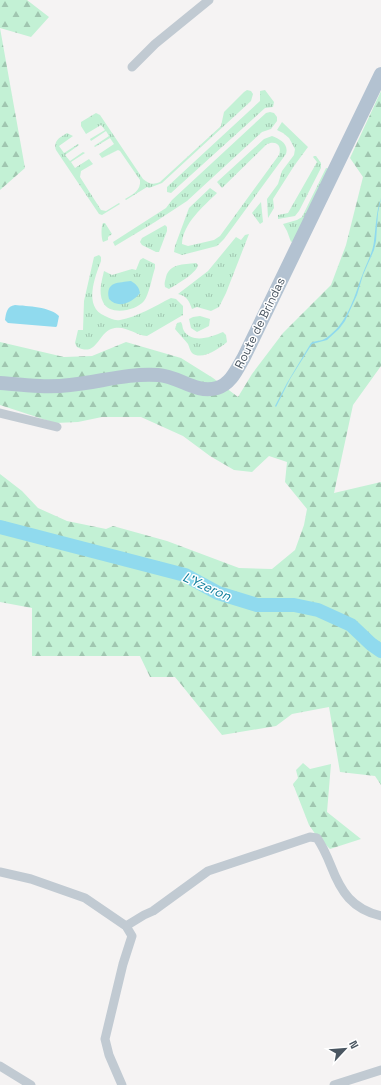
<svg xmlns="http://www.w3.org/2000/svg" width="381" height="1085" font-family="'Space Grotesk',sans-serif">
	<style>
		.grass { fill: url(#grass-tufts) }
		.forest { fill: url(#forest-firs) }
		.water { fill: #90daee }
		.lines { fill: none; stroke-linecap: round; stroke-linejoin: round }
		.river { stroke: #90daee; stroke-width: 14 }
		.street { stroke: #c1cad2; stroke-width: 9 }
		.primary { stroke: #b3c2d1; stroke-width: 14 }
		.labels { text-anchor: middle; stroke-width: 3; stroke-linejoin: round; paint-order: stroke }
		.street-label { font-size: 12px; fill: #4a5661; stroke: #fff }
		.water-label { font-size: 13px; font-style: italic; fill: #0c7c9b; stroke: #fff }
	</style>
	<defs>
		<pattern id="grass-tufts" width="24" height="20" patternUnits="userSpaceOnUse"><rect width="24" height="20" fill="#c3f1d5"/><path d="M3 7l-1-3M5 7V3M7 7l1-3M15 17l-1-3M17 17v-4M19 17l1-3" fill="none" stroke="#a0c6b0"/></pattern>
		<pattern id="forest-firs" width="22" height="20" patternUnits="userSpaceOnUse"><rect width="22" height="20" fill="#c3f1d5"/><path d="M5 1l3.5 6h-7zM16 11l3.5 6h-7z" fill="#a0c6b0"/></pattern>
	</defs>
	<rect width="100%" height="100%" fill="#f5f3f3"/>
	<g class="grass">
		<path d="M247,90l4,1 2,3 -2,7 -89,82 -13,5 -2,-1 -21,13 -1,-1c8,-5 16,-8 15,-19l-20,-29 -2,-1 -16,8 -3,-4 15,-10 -4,-6 -15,9 -1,-1 15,-10 -3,-5 -15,10 -1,-2 15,-9 -4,-5 -15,9 -5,-8v-4l15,-9 4,2 43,64c6,5 10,6 17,3l61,-56 3,-14 20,-20z"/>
		<path d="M265,90l9,12 -1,5 -8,1 -94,85 -4,-1v-5l93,-86v-10z"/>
		<path d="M270,112l4,1 3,4v4l-6,8 -9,3 -75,69 -32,21 -40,24 -2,-4 53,-34 6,-8 94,-87z"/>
		<path d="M282,122l26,25 -14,19 -21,33 1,9 -6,10 -1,-19 11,-15 4,-13 12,-16 1,-6 -6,-11 -6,-5 -6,-3z"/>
		<path d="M67,133l6,3 -14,10 5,7 14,-9 1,1 -14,10 5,6 13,-9 2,1 -14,9 4,6 14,-9 4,5 -12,7 -1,6 21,33 5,1 13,-8 1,1 -18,11 -3,-1 -43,-64c-3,-10 5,-13 11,-17z"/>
		<path d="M272,136c8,3 17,8 14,18l-62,85 -7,7 -4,1 -31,8 -8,-3 1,-6 14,-38 21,-20 7,5c-14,14 -34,30 -35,51l6,2 26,-6 6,-4 59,-81c3,-9 -2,-15 -12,-11l-45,44 -5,-6 47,-43z"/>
		<path d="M314,156h2l5,7v5l-22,43 -4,5 -17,3v-4l10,-2 29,-51 -4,-5z"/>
		<path d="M326,168l5,1 -35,71 -5,2 -4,-11 -4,-7 14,-4 5,-3z"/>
		<path d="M261,202l2,20 -3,2 -8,-11z"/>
		<path d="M103,223h2l7,11 -4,3v3l-5,2c-2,-4 -2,-16 0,-19z"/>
		<path d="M165,225l2,2v4l-8,21h-3l-14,-7 -2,-3 2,-4z"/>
		<path d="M249,234l-23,59 -7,14 -8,4 -14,-4 -5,2c-3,-8 -5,-13 -14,-15l30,-23 28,-34 5,3 4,-5z"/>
		<path d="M99,255l2,2v4c-6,16 -18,46 4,55 5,2 9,5 15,4 17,-3 35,-14 51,-22l5,1 7,7v9l-36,21c-13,-1 -22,-12 -36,-7 -14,6 -14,28 -34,18l-2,-4 3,-13h5l1,-29 10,-44z"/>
		<path d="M143,258l12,6v4c-3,9 -6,27 -11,33 -8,10 -35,15 -41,1 -5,-10 -1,-22 1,-31l8,4 20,-6 4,1 4,-10z"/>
		<path d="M196,263l2,2c-2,9 -21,19 -29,24l-4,-2c-1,-4 0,-6 1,-10 4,-14 17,-12 30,-14z"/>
		<path d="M200,316l10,3 -1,7 -12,6 -6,-4 -2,-9 4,-2z"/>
		<path d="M181,322c2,3 1,6 3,9 9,13 27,6 39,1l3,3 1,7c-7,6 -25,19 -35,11 -2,-2 -3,-7 -4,-9 -4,-5 -9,-10 -13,-15l2,-6z"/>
	</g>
	<g class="forest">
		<path d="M0,0h27l22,17 -18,20 -31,-9 25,140 -25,22z"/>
		<path d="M381,91v275l-28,39 -19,88 47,-11v303l-6,-9 -35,-4 -11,-65 -37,7 -16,12 -54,9 -47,-58h-25l-10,-21h-108v-48l-32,-6v-128l22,17 16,17 29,13 39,8 7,-3 54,15 72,27 33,1 23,-19 9,-25 3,-16 -22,-27 2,-20 -18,-6 -17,16 -18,-2 -24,-14 -27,-20 -42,-19h-39l-24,5 -23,1 -55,-18v-63l64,15 28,-1 34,-14 55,16 32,20 25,19 14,-23 31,-41 48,-48 15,-40 17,-68 -13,-19z"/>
		<path d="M303,763l7,6 21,-5 -4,48 34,27 -31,10 -14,-14 -7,-10 -16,-41 5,-6 -2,-8z"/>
	</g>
	<g class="water">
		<path d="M381,198l-3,15 -2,28 -2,9 -11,25 -6,20 -12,26 -6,8 -12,11 -15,4 -22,35 -14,28 -1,-1 12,-23 24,-40c8,-4 10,0 19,-8 19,-15 25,-41 33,-62 4,-11 10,-21 11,-32 2,-15 2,-29 7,-43z"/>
		<path d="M131,281c5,3 8,6 9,12 -8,10 -22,16 -31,6 -4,-18 10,-16 22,-18z"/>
		<path d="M15,305c12,1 36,2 44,11l-2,10 -1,1 -48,-4 -3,-3c1,-7 2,-14 10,-15z"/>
	</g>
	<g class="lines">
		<path class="river" d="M0,527l185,48 33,18 39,12h37l24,5 33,15 20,19 10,7"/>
		<g class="street">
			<path d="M132,67l23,-23 54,-44"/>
			<path d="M0,413l57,14"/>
			<path d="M0,872l31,7 54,19 41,28 6,10 -9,28 -18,75 4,16 13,30"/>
			<path d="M126,926l18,-11 9,-4 55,-40 102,-34 7,1c6,9 10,18 14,28 10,26 21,43 50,50"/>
			<path d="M0,1066l31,19"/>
			<path d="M334,1085l47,-15"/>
		</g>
		<path class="primary" d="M0,383c23,2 47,5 70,2 30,-3 58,-12 88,-10 21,1 37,19 59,13 14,-4 20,-19 27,-31l137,-283"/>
	</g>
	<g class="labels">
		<g class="street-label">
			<text transform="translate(260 323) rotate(-64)" y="4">Route de Brindas</text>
		</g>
		<g class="water-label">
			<text transform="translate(207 586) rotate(24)" y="5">L'Yzeron</text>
		</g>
	</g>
	<g transform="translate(345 1049) rotate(64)" stroke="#ffffff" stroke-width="3" paint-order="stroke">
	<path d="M0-3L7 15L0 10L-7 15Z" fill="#4a5661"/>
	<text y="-6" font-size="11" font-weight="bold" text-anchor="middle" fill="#4a5661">N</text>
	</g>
</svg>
